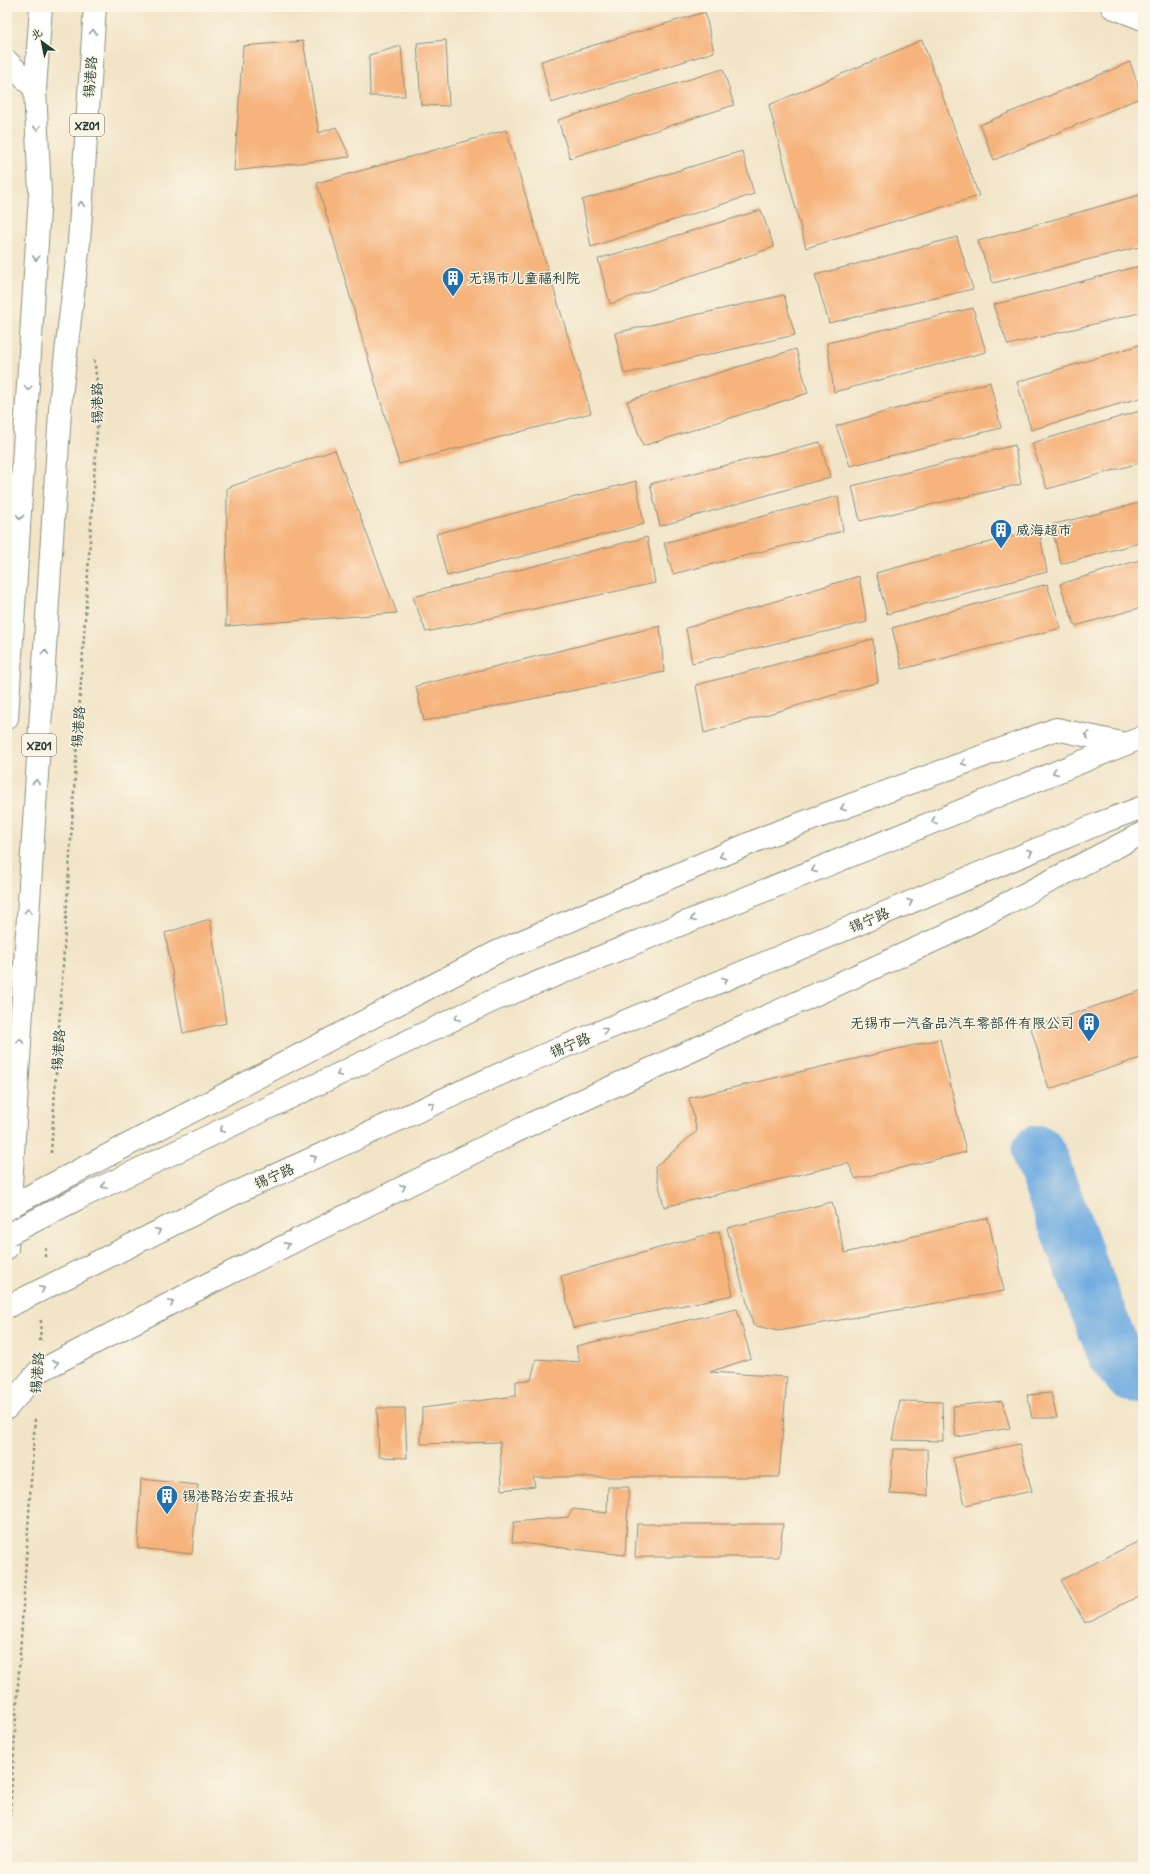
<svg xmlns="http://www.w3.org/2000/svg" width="1150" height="1874" font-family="'Patrick Hand','LXGW WenKai TC',sans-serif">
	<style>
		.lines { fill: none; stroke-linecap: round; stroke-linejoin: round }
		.river { stroke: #6face1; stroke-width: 54 }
		.building { fill: #f6b37c }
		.primary-casing { stroke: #88907e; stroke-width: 24 }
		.trunk-casing { stroke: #88907e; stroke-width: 24 }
		.path { stroke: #88907e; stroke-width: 2.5; stroke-dasharray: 3 3; stroke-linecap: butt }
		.primary { stroke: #fff; stroke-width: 22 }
		.trunk { stroke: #fff; stroke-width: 22 }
		.primary-bridge-casing { stroke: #88907e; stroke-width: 24; stroke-linecap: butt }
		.primary-bridge { stroke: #fff; stroke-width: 22 }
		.oneway { stroke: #8f9e9a }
		.labels { text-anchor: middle; stroke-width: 3; stroke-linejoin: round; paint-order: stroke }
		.shield { fill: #fcf5e5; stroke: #617469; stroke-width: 1 }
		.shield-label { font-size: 13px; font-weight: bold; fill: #1f3d34 }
		.street-label { font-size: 14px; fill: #1f3d34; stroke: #fcf5e5 }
		.poi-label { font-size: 14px; fill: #1f3d34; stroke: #fcf5e5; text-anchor: start }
	</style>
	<rect width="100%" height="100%" fill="#fcf5e5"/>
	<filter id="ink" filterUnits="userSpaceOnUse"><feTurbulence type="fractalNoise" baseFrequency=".025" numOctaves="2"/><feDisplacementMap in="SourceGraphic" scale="8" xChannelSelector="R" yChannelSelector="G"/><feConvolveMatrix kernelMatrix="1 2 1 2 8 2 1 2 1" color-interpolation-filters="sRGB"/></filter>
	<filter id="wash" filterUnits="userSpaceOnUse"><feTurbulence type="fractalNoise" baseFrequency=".012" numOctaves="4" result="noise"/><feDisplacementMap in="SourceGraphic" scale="16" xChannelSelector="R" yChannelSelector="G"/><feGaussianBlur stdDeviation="0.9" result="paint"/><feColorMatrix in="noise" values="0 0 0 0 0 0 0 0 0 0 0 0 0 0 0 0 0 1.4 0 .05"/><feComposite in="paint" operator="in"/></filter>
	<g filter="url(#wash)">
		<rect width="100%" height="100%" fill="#f1e4c7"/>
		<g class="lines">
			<path class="river" d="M1038,1152l76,201 17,22 12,1"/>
		</g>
		<g id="blocks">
			<g class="building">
				<path d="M705,12l9,40 -163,51 -10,-42z"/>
				<path d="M446,40l3,66 -28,-1 -4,-62z"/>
				<path d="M922,40l57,156 -173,52 -37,-143z"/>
				<path d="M303,41l16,92 17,-6 14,30 -116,14 9,-125z"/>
				<path d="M401,46l4,50h-35l-1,-41z"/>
				<path d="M1130,62l12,35 -148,63 -14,-35z"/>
				<path d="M723,69l11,36 -164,53 -12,-38z"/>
				<path d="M506,130l85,283 -192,51 -82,-281z"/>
				<path d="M742,151l12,43 -163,53 -9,-47z"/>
				<path d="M1143,194v52l-150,37 -15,-42z"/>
				<path d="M761,210l13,37 -164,57 -12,-45z"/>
				<path d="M957,237l16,52 -144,34 -14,-48z"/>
				<path d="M1143,265v47l-135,33 -15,-40z"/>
				<path d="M784,295l11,40 -171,39 -9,-41z"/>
				<path d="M973,308l13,44 -152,40 -7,-49z"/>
				<path d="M1143,344v53l-112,33 -14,-48z"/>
				<path d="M796,349l12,44 -165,53 -16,-45z"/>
				<path d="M990,382l11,46 -151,38 -14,-40z"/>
				<path d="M1143,410v52l-96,27 -15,-46z"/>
				<path d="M820,442l10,35 -170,49 -10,-42z"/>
				<path d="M1015,445l6,39 -161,37 -8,-35z"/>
				<path d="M335,450l62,163 -171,13 1,-138z"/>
				<path d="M636,481l8,43 -197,52 -11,-42z"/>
				<path d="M838,496l5,35 -170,43 -9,-31z"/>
				<path d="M1143,502v40l-82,22 -10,-39z"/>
				<path d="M1039,529l8,43 -160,42 -11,-41z"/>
				<path d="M647,537l8,46 -229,49 -13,-35z"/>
				<path d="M1143,559v48l-68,19 -15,-42z"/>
				<path d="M859,576l8,46 -175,41 -6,-35z"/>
				<path d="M1047,584l14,44 -159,41 -10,-41z"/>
				<path d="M660,626l4,46 -240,49 -8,-35z"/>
				<path d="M873,639l5,43 -174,51 -8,-48z"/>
				<path d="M210,919l16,104 -43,10 -18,-100z"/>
				<path d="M1143,990v67l-94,32 -18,-61z"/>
				<path d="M940,1039l26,113 -110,27 -8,-16 -184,44 -9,-40 42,-36 -8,-33z"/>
				<path d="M832,1202l13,51 143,-35 16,73 -226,40 -25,-6 -26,-97z"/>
				<path d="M719,1231l14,64 -160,33 -12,-52z"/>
				<path d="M737,1309l14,49 -41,14 77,5 -8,100h-246l2,9 -33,4 -2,-48 -79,2 1,-36 94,-12v-15l15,-1 5,-21 44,3 -4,-16z"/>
				<path d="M1051,1393l6,25h-25l-5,-23z"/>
				<path d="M900,1401l42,1 1,39 -51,-1z"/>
				<path d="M1002,1401l8,27 -54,9 -3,-31z"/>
				<path d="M377,1408h28l2,50 -28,-1z"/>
				<path d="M1019,1444l13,47 -67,14 -12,-47z"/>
				<path d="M893,1449h34l1,47 -38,-2z"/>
				<path d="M141,1479l57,6 -6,69 -54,-6z"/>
				<path d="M608,1487h21l-4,68 -113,-13 2,-20 54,-5 5,-8 34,4z"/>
				<path d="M637,1524h146l-4,33h-144z"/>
				<path d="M1143,1539v55l-58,29 -24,-43z"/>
			</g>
		</g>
	</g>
	<g filter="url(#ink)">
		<use href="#blocks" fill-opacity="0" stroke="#88907e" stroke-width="1"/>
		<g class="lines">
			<g class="primary-casing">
				<g id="primary">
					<path d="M7,718l33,-524 -5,-105 6,-82"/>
					<path d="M492,1001l651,-264"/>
					<path d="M518,1066l582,-243 43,-16"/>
					<path d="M7,1208l490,-256 270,-116 289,-107 70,15"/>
					<path d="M7,1248l54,-852 18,-154 16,-235"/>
					<path d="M7,1408l31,-36 174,-90 327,-162 407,-185 197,-102"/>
				</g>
			</g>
			<g class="trunk-casing">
				<g id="trunk">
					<path d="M1112,7l31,12"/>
					<path d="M7,61l28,28"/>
				</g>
			</g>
			<g class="path">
				<path d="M7,181l3,-11"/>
				<path d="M51,1153l48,-754 -5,-41"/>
				<path d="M45,1257l1,-11"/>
				<path d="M40,1341l1,-21"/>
				<path d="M7,1859l28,-441"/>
			</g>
			<use href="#primary" class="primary"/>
			<use href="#trunk" class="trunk"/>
			<g class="primary-bridge-casing">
				<g id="primary-bridge">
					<path d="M7,1235l70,-36 415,-198"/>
					<path d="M7,1307l233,-116 278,-125"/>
				</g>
			</g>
			<use href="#primary-bridge" class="primary-bridge"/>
		</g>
		<defs><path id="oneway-chevron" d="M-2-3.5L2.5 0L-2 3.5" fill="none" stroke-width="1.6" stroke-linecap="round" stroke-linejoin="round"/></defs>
		<g class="oneway">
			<use href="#oneway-chevron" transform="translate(93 32) rotate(-86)"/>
			<use href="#oneway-chevron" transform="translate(37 128) rotate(87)"/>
			<use href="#oneway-chevron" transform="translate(81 204) rotate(-86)"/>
			<use href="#oneway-chevron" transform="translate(36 258) rotate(94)"/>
			<use href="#oneway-chevron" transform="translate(28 388) rotate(94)"/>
			<use href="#oneway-chevron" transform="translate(20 517) rotate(94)"/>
			<use href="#oneway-chevron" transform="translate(45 652) rotate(-86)"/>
			<use href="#oneway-chevron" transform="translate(1087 735) rotate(-168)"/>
			<use href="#oneway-chevron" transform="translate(964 763) rotate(160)"/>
			<use href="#oneway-chevron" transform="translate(1055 772) rotate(158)"/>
			<use href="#oneway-chevron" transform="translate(36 782) rotate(-86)"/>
			<use href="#oneway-chevron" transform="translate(843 808) rotate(160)"/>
			<use href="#oneway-chevron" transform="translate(934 821) rotate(158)"/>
			<use href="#oneway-chevron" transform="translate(1030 852) rotate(-23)"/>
			<use href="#oneway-chevron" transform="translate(722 856) rotate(157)"/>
			<use href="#oneway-chevron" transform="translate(814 870) rotate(158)"/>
			<use href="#oneway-chevron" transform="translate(910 902) rotate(-23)"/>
			<use href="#oneway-chevron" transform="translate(28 911) rotate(-86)"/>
			<use href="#oneway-chevron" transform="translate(693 919) rotate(158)"/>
			<use href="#oneway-chevron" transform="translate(725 980) rotate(-23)"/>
			<use href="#oneway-chevron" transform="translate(457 1018) rotate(155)"/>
			<use href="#oneway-chevron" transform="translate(605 1030) rotate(-23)"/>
			<use href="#oneway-chevron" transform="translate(20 1041) rotate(-86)"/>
			<use href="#oneway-chevron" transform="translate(339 1074) rotate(155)"/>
			<use href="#oneway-chevron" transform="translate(432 1105) rotate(-24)"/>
			<use href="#oneway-chevron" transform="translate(222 1130) rotate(155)"/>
			<use href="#oneway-chevron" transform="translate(314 1158) rotate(-24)"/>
			<use href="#oneway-chevron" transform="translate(104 1186) rotate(155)"/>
			<use href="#oneway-chevron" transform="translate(403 1187) rotate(-26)"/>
			<use href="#oneway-chevron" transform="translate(158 1231) rotate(-26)"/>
			<use href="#oneway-chevron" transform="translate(287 1245) rotate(-26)"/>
			<use href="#oneway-chevron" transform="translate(42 1289) rotate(-26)"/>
			<use href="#oneway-chevron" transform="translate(171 1303) rotate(-27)"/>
			<use href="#oneway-chevron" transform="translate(56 1363) rotate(-27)"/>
		</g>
	</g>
	<defs>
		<g id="building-pin" transform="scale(1.15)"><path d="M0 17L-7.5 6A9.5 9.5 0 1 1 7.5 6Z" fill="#1f6fb2" stroke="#fcf5e5"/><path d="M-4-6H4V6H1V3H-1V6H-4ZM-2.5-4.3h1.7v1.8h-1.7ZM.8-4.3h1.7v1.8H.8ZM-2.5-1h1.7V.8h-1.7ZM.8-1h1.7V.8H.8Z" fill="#fff"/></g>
	</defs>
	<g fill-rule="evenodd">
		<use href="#building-pin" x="453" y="278"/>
		<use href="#building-pin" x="1001" y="530"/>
		<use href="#building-pin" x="1089" y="1023"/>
		<use href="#building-pin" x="167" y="1496"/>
	</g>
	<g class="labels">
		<g class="shield">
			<rect x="70" y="114" width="34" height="22" rx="3"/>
			<rect x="22" y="734" width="34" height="22" rx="3"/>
		</g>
		<g class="shield-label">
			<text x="87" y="130">XZ01</text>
			<text x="39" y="750">XZ01</text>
		</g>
		<g class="street-label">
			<text transform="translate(90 77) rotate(-86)" y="5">锡港路</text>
			<text transform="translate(97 403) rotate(-91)" y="5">锡港路</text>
			<text transform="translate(78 727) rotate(-86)" y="5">锡港路</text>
			<text transform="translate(869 920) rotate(-23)" y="5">锡宁路</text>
			<text transform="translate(570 1045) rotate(-23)" y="5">锡宁路</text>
			<text transform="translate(58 1050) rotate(-86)" y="5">锡港路</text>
			<text transform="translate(274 1176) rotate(-24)" y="5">锡宁路</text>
			<text transform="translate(37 1373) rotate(-86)" y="5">锡港路</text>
		</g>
		<g class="poi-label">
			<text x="468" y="283">无锡市儿童福利院</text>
			<text x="1016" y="535">威海超市</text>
			<text x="1074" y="1028" text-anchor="end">无锡市一汽备品汽车零部件有限公司</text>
			<text x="182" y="1501">锡港路治安查报站</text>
		</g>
	</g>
	<rect width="1150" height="1874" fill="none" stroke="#fcf5e5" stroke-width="24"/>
	<g transform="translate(42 42) rotate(327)" stroke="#fcf5e5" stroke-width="3" paint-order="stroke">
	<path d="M0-3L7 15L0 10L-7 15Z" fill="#1f3d34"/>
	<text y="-6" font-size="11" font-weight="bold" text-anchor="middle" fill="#1f3d34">北</text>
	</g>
</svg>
